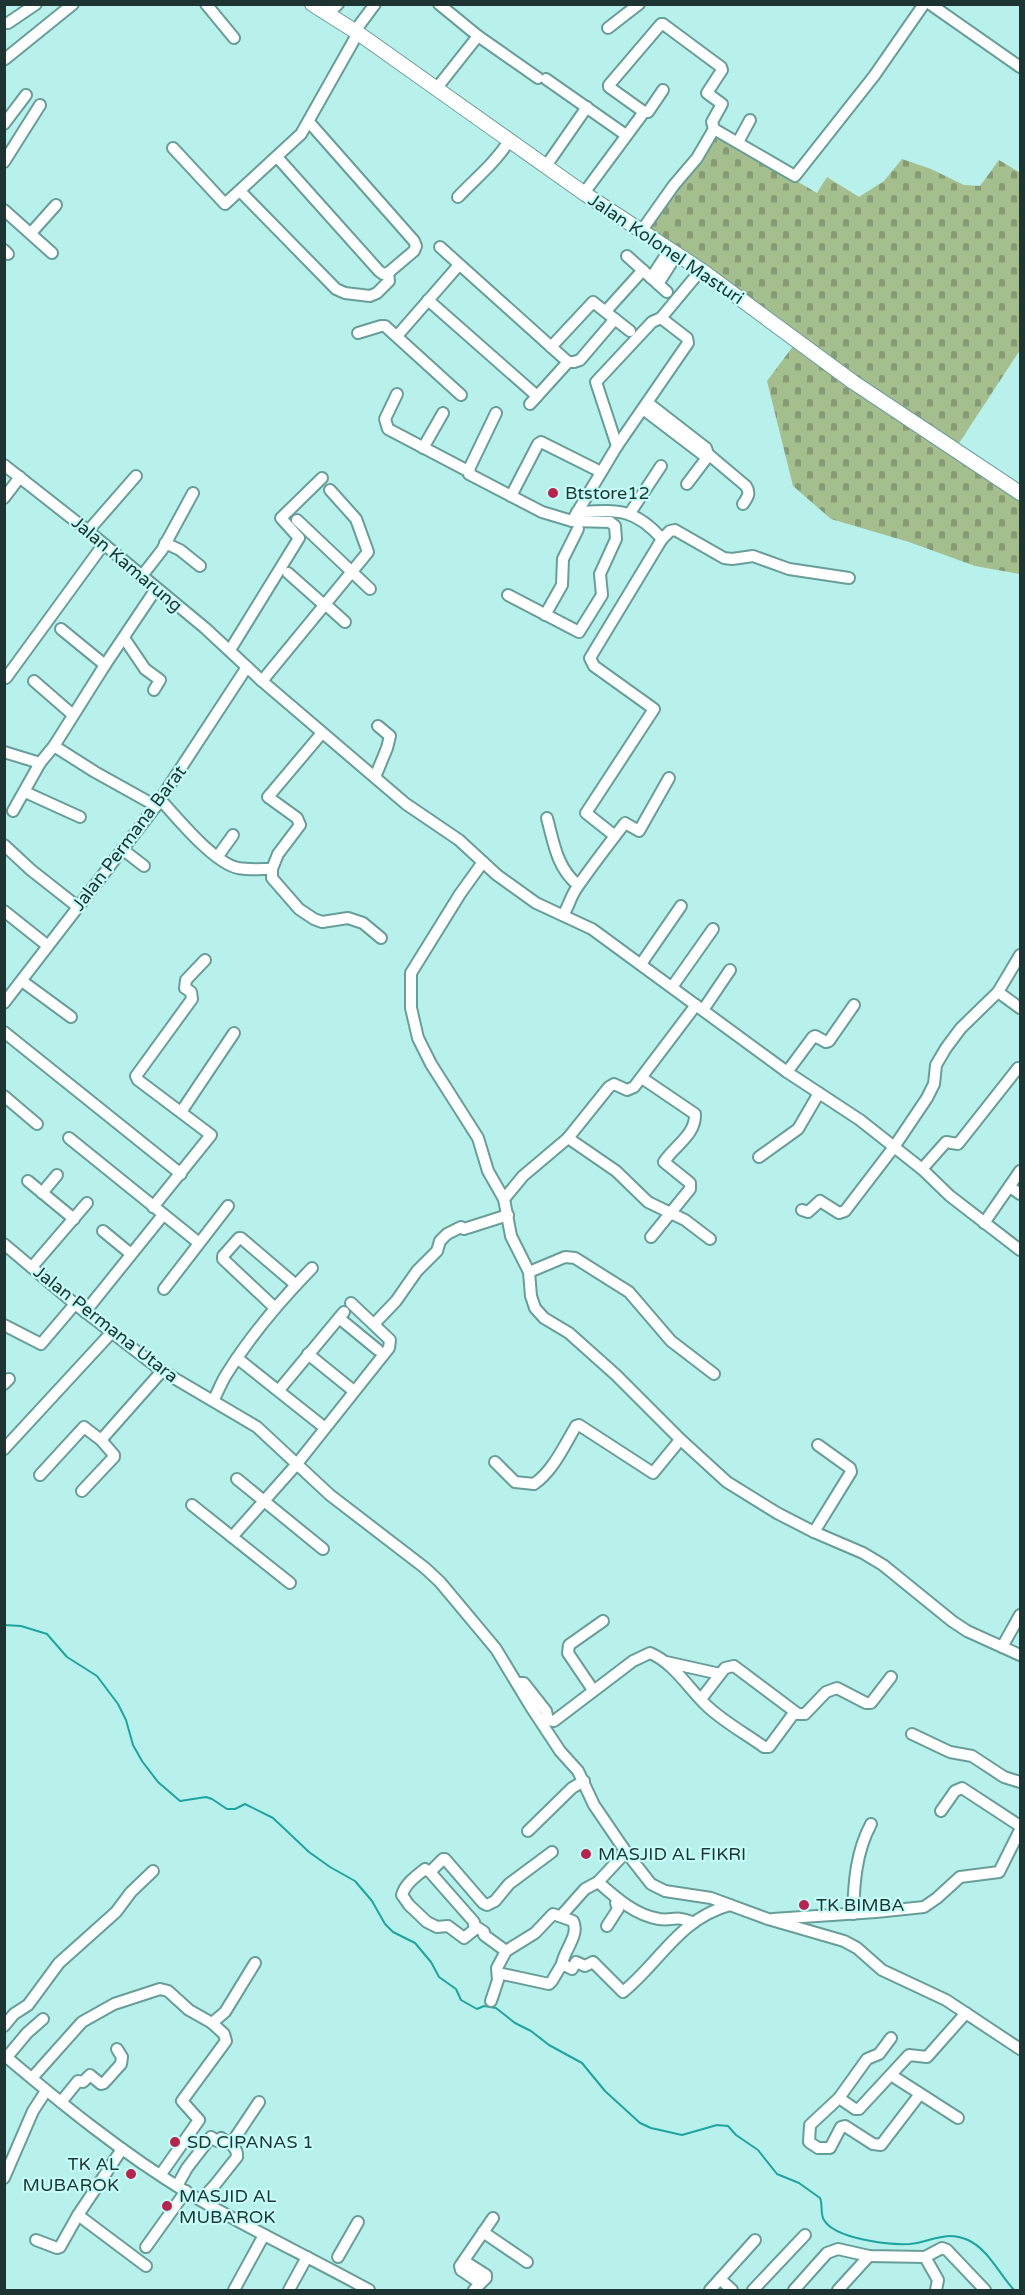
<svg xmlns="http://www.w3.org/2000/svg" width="1025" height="2295" font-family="'Varela Round',sans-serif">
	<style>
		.cemetery { fill: url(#cemetery-stones) }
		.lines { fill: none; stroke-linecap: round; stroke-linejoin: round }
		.stream { stroke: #1fa59f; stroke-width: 2 }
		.minor-casing { stroke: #689e9a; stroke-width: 14 }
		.major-casing { stroke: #689e9a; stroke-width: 16 }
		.minor { stroke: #fff; stroke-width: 10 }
		.major { stroke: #fff; stroke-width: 14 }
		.poi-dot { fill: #b6254e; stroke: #c5fdf9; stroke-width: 2 }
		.labels { text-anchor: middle; stroke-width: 4.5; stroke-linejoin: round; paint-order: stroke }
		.street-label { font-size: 18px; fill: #1d3432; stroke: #c5fdf9 }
		.poi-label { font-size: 18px; fill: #1d3432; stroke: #c5fdf9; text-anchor: start }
	</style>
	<defs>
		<pattern id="cemetery-stones" width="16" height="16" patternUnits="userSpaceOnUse" patternTransform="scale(1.5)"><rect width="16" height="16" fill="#a5be8e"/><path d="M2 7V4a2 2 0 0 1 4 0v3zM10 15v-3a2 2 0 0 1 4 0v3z" fill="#869b75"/></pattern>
	</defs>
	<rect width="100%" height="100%" fill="#b8f0ec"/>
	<path class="cemetery" d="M715,133l102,60 10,-16 32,20 25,-16 18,-22 29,10 33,16 16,1 19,-26 20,12 1,-1v179l-68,104 68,45v75l-45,-8 -66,-24 -78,-23 -38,-33 -26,-105 33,-44 -153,-108z"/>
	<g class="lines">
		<path class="stream" d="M4,1625l17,1 26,8 20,23 30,19 21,28 8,16 7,25 9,16 16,21 22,19 26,-4 6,2 15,10h8l10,-5 28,14 36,34 21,15 25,14 17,20 13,23 8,8 22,11 16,19 8,15 17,12 5,11 16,9 7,-3 12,2 19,15 16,8 18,14 33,18 23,28 35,32 11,5 31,7 35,-10 11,1 8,9 22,15 19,24 22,9 21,15c3,7 0,16 4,22 11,19 65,25 86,24 21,-2 34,-14 58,-4 20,9 32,35 46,50"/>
		<g class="minor-casing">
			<g id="minor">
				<path d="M206,4l28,34"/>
				<path d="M439,4l39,32 60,42"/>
				<path d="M930,4l90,63"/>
				<path d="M328,14l10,-10"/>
				<path d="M8,23l28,-19"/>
				<path d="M608,28l31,-24"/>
				<path d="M355,31l20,-27"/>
				<path d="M5,59l68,-55"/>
				<path d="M546,79l77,54"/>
				<path d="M436,89l42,-53"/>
				<path d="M644,112l-35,-25v-2l52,-61h2l58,43 1,3 -15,23 15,11 -10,18 2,7"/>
				<path d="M4,124l22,-29"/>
				<path d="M738,142l12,-22"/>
				<path d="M173,148l52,56 76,-70 57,-101"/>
				<path d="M277,157l102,114 4,3 5,-1 26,-22 2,-5 -2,-5 -105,-119"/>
				<path d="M4,162l36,-57"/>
				<path d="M546,166l41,-59"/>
				<path d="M240,191l96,98 9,4 25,3 7,-3 12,-12 -1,-8"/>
				<path d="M584,193l60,-81h4l15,-22"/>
				<path d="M458,197c18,-19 37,-34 51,-56"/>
				<path d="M4,210l48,43"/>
				<path d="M642,230l32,-45 23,-27 17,-29 81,47 79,-100 50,-72"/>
				<path d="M31,233l25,-28"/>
				<path d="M440,247l128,115h6l6,-2 35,-41"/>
				<path d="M4,250l4,4"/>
				<path d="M627,256l40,36"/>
				<path d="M651,278l19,-29"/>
				<path d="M658,284l19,-30"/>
				<path d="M428,300l109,96"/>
				<path d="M606,311l37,-41"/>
				<path d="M358,333l23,-7h4l76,69"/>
				<path d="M397,336l62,-71"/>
				<path d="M551,347l42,-45 37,29"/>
				<path d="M397,394l-12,25 3,10 80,42"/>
				<path d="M530,404l38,-42"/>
				<path d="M643,409l59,45h6l-2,-6 -58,-45"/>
				<path d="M496,413l-26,54 -1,7 73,38 30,9 38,1 5,4 1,13 -16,35 2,21 -23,37 -71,-37"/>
				<path d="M617,446l-21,-64 56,-60 9,-4 40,-48"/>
				<path d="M423,448l20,-35"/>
				<path d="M708,454l38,32c5,8 1,12 -3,18"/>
				<path d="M4,465l84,66 117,97 57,53 144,123 53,36 38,35 39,28 56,26 195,143 73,48 62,49 28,27 70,54"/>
				<path d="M687,484l22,-29"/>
				<path d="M511,496l27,-52 3,-2 60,30"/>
				<path d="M4,498l16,-21"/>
				<path d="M577,512c39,-2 57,-5 85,27"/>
				<path d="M630,513l31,-47"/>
				<path d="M297,520l73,69"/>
				<path d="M572,521l45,-75 71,-103 -1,-5 -26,-20"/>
				<path d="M88,531l48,-55"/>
				<path d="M165,543l15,7 20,16"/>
				<path d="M288,573l35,31"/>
				<path d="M141,577l21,-27 31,-57"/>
				<path d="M324,603l21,19"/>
				<path d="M545,615l17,-30 1,-26 15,-30"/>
				<path d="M61,629l44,36"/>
				<path d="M124,638l21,31 15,11 -6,10"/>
				<path d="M230,650l69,-112 -18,-20 41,-40"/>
				<path d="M6,678l97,-133"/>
				<path d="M34,681l39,34"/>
				<path d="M262,681l106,-129 -12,-33 -26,-29"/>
				<path d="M322,733l-54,64 29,21 3,7 -22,29 -6,15v9l27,31 15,10 8,3 26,-4 15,5 18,15"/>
				<path d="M54,746l41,26 61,34"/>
				<path d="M4,752l36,11"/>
				<path d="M375,777l12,-29 3,-12 -12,-10"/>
				<path d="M25,792l55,25"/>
				<path d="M160,799c17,19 54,64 78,69 11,2 23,1 34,1"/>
				<path d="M13,811l27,-48 14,-17 51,-81 51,-76"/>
				<path d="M547,818c7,26 10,50 31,67"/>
				<path d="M615,836l-29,-23 68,-104 -60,-43 -4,-8 72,-119 8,-8 5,-1 49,28 8,1 21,-3 36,13 60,9"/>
				<path d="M4,845l27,25 47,37"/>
				<path d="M122,849l22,17"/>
				<path d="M218,856l15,-21"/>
				<path d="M483,862l-23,32 -49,79v35l7,30 13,26 47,74 10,33 16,28 7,37 18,36 2,24 4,12 9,10 25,15 47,42 65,65 46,42 50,31 37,19 49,21 20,12 69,56 15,10 53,24"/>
				<path d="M4,911l44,35"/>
				<path d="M563,915c6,-9 7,-17 13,-26 15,-22 32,-44 49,-66l14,8 30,-53"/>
				<path d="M641,964l40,-58"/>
				<path d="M22,981l49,36"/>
				<path d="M672,987l41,-58"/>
				<path d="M998,992l22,16"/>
				<path d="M4,1003l152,-197 91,-139"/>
				<path d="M703,1010l27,-40"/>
				<path d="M4,1032l177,142"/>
				<path d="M787,1072l26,-35 2,-1 11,6 3,-1 25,-36"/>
				<path d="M642,1078l53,36c1,21 -21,32 -31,48l26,21v6l-39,48"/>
				<path d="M4,1096l33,28"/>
				<path d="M181,1112l53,-79"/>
				<path d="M69,1138l130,105"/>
				<path d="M568,1138l48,33 32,31 37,18 25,19"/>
				<path d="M759,1157l39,-28 21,-36"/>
				<path d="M922,1169l24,-27 12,2 60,-76"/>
				<path d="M28,1181l46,38"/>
				<path d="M1010,1187l10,7"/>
				<path d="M42,1193l15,-18"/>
				<path d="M504,1199l19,-23 45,-38 41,-51 5,-3 13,6 7,-3 62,-82"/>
				<path d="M153,1207l58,-72 -73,-55 -2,-4 56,-77 -1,-7 -6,-4 1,-8 19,-20"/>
				<path d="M802,1210l6,2 12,-11 19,12 6,-2 49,-64 33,-49 7,-14 2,-19 10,-17 15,-20 37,-36 22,-37"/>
				<path d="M984,1223l36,-52"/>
				<path d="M103,1231l28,23"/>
				<path d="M4,1244l71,60 87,67 95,56 73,68 95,73 15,14 56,67 35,58 29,44 18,20 16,34 32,47 25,32 14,7 46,7 57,21 76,22 13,7 25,22 64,30 74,49"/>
				<path d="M32,1267l55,-64"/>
				<path d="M529,1272l36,-15 10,1 54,34 42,49 43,33"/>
				<path d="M164,1289l64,-83"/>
				<path d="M275,1308l-52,-49v-3l16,-18h2l55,47"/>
				<path d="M85,1312l78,-97"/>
				<path d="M339,1318l39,32"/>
				<path d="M374,1324l22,-23 21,-30 20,-20 3,-10 7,-7 14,-7 3,2 44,-14"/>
				<path d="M4,1325l37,19 34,-40"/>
				<path d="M308,1354l42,34"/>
				<path d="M237,1358l83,66"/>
				<path d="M4,1384l5,-5"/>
				<path d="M279,1390l65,-78"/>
				<path d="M213,1401c5,-9 8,-18 13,-26 24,-39 54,-74 86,-107"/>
				<path d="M101,1440l61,-69"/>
				<path d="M4,1449l108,-117"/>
				<path d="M495,1462l20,20 19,2c19,-13 30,-38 42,-58l3,-1 74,48 27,-33"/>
				<path d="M40,1475l44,-48 17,13 13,15v2l-32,34"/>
				<path d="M237,1479l86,70"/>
				<path d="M192,1505l98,78"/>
				<path d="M814,1532l37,-60 -1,-4 -32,-23"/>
				<path d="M232,1537l64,-72 93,-117 1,-8 -39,-37"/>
				<path d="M1002,1647l18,-32"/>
				<path d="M666,1662l54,12"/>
				<path d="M517,1683h7l22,28 2,9 6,1 79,-60 17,-8c24,10 39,36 57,53 17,16 39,28 57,41h5l25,-34"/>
				<path d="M593,1690l-25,-37 1,-8 34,-24"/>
				<path d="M701,1699l24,-31 9,-2 64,48h7l21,-22 11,-4 29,15h5l20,-26"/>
				<path d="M912,1734l38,18 22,4 32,21 16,5"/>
				<path d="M941,1811l14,-20 7,-3 58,38"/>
				<path d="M528,1831l44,-43 12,-7"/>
				<path d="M430,1872l44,50v8l-10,8 -16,-12 -11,1 -10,-5 -18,-17 -7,-10c3,-11 14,-19 23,-26l5,3 13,-13h2l38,44 4,2 8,-4 14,-17 43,-32"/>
				<path d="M598,1882c18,16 37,33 61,37 15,2 15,-4 33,3"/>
				<path d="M853,1914c1,-32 3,-62 18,-90"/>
				<path d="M561,1916l24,-27 13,-7 28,-30"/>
				<path d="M773,1919l103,-7 48,-5 13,-9 23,-21 39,-5 21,-42"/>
				<path d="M475,1926l9,6v3l22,16"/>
				<path d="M607,1926l11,-17 -2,-6 2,-4"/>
				<path d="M498,1973l51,11 3,-3 10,-17"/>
				<path d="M491,2001l7,-21 -1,-12 9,-17 29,-18 18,-19 20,7c7,14 -9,29 -11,43l10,5 4,-7 9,4 8,-4 30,30c38,-31 56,-73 107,-87"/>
				<path d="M212,2023l13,-11 30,-49"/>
				<path d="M4,2026l10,-12 14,-9 31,-42 57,-51 15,-20 22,-21"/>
				<path d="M891,2038l-12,16 -12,5 -28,39 -29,27 -1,17 9,6h12l11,-21 4,-1 28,18 8,1 39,-51"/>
				<path d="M4,2055c58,49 118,98 184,138 59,35 121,64 181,97"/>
				<path d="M7,2057l20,-24 16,-14"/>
				<path d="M891,2075l67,43"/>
				<path d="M32,2078l50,-56 32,-18 46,-15 8,2 21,19 23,13 12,11 2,7 -44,60 17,19 -38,54"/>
				<path d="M839,2098l16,11h4l50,-54 18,2 39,-44"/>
				<path d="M61,2102l17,-21 5,1 7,-7 11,9 3,-1 17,-19 1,-7 -5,-8"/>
				<path d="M231,2144l28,-42"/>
				<path d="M4,2178l29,-67 13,-20"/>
				<path d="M177,2186l10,-18 24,-31 6,4 4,-3c8,5 17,9 16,19l-23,29 -13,14"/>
				<path d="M78,2215l68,51"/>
				<path d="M483,2232l44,30"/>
				<path d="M36,2240l21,8 3,-1 18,-32 44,-66"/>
				<path d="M146,2247l40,-56"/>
				<path d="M338,2257l20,-35"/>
				<path d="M925,2257l13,23 -2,10"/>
				<path d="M464,2261l22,14v3l-12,12"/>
				<path d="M720,2279l12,11"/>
				<path d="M480,2283l-19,-13 -1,-4 33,-48"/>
				<path d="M234,2290l30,-55"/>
				<path d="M289,2290l18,-33"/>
				<path d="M710,2290l45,-50"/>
				<path d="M753,2290l52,-55"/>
				<path d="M794,2290l33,-37 11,-4 31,7 56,1 17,-9 5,2 38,40"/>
				<path d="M838,2290l31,-34"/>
			</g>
		</g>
		<g class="major-casing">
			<path id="major" d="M312,4l46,29 227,161 116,76 152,112 167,111"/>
		</g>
		<use href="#minor" class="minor"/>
		<use href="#major" class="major"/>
	</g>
	<g class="poi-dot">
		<circle cx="553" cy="493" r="6"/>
		<circle cx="586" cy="1854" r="6"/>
		<circle cx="804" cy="1905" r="6"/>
		<circle cx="175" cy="2142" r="6"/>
		<circle cx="131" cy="2174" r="6"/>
		<circle cx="167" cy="2206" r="6"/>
	</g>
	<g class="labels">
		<g class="street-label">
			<text transform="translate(666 249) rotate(34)" y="6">Jalan Kolonel Masturi</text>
			<text transform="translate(127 564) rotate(40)" y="6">Jalan Kamarung</text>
			<text transform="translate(129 838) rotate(-53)" y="6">Jalan Permana Barat</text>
			<text transform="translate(106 1324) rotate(38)" y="6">Jalan Permana Utara</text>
		</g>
		<g class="poi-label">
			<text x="565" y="499">Btstore12</text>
			<text x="598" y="1860">MASJID AL FIKRI</text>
			<text x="816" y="1911">TK BIMBA</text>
			<text x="187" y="2148">SD CIPANAS 1</text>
			<text x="119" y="2170" text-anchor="end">TK AL<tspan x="119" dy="21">MUBAROK</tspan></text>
			<text x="179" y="2202">MASJID AL<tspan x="179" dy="21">MUBAROK</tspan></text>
		</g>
	</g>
	<rect width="1025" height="2295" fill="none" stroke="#1d3432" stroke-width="12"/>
</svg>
